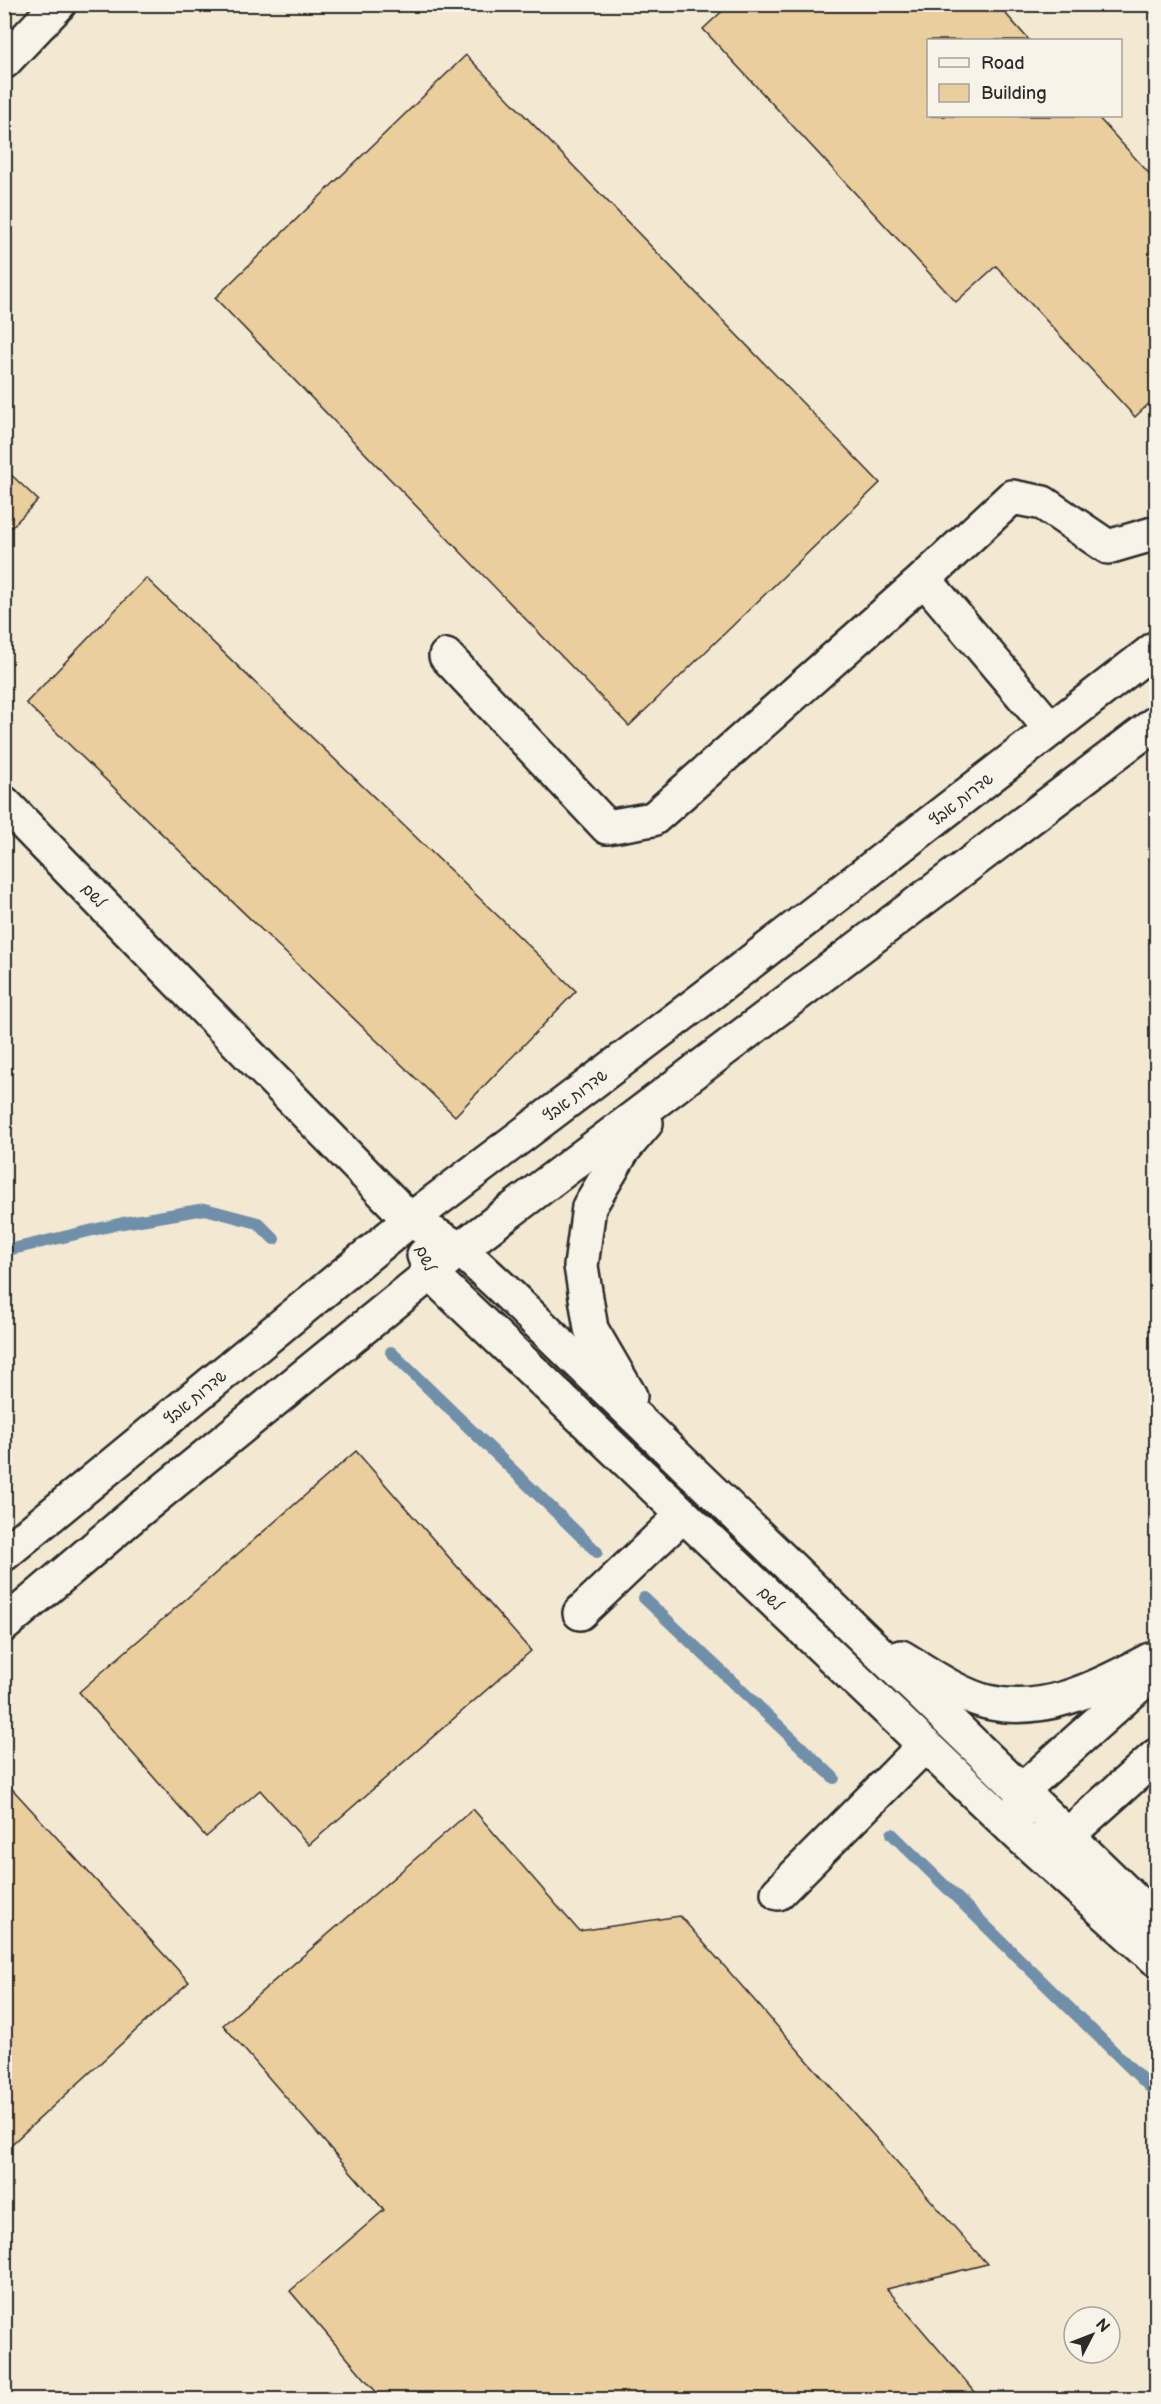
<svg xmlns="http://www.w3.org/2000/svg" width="1161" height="2404" font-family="'Balsamiq Sans','Playpen Sans Hebrew',sans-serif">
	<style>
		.built { fill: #f3e8d2; fill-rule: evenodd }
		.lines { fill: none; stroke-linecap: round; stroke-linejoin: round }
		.stream { stroke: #7090a9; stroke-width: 12 }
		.building { fill: #ebce9e; stroke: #2b2b2b; stroke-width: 1.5 }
		.minor-casing { stroke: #2b2b2b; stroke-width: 38 }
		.minor { stroke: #f7f3e8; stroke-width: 33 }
		.labels { text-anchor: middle; stroke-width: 4.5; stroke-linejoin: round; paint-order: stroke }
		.street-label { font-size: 16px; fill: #2b2b2b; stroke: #f7f3e8 }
	</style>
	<rect width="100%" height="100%" fill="#f7f3e8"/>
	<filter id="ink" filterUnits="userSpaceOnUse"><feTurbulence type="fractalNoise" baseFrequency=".0167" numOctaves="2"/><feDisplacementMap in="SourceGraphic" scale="12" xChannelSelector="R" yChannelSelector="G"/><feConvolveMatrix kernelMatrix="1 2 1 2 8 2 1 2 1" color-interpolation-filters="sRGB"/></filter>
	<g filter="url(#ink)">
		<path class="built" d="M5,5h1151v2394h-1151zM928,40h192v76h-192zM1074,2317h36v36h-36z"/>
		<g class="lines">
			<g class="stream">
				<path d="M4,1251l119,-28 82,-14 53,14 16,16"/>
				<path d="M391,1352l206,200"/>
				<path d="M644,1598l190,180"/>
				<path d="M892,1834l264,259"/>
			</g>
		</g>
		<g class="building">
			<path d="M730,4h267l32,36h-101v76h169l59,65v216l-21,20 -139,-151 -40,36 -253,-273z"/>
			<path d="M1144,4h12v14z"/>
			<path d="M466,55l414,428 -251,243 -414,-428z"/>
			<path d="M4,468l34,32 -34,35z"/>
			<path d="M146,578l430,413 -121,125 -429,-413z"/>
			<path d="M356,1451l175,200 -222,194 -49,-55 -54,47 -127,-145z"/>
			<path d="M4,1780l185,202 -185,169z"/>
			<path d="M473,1809l106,122 101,-15 307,348 -100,25 95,111h-599l-93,-109 94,-81 -161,-185z"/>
		</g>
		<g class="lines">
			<g class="minor-casing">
				<g id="minor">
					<path d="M4,62l55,-58"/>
					<path d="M924,579l127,150"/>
					<path d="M446,656l161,171 46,-8 271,-240 88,-82 31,6 65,44 48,-14"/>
					<path d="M4,803l406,417 50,29 40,37 656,635"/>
					<path d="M424,1255l7,19 590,563 135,122"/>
					<path d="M630,1396l-39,-67 -10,-63 8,-59 34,-57 23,-27"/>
					<path d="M4,1554l406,-334 302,-228 444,-344"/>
					<path d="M580,1613l103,-98"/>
					<path d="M4,1625l133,-113 323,-263 696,-526"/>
					<path d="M901,1657c27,16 55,37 86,45 59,14 112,-16 163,-42"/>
					<path d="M1021,1812v-21l135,-121"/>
					<path d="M1045,1836l23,-1 88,-79"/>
					<path d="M778,1893l147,-148"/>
				</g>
			</g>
			<use href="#minor" class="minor"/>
		</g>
	</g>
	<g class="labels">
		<g class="street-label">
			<text transform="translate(961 799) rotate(-38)" y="6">שדרות אבץ</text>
			<text transform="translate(94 895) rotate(46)" y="6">לשם</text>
			<text transform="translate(575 1095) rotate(-37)" y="6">שדרות אבץ</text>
			<text transform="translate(426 1258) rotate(65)" y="6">לשם</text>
			<text transform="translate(195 1397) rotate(-40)" y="6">שדרות אבץ</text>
			<text transform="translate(771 1598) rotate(44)" y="6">לשם</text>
		</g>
	</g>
	<rect width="1161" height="2404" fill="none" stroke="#f7f3e8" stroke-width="24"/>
	<rect x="12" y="12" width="1137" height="2380" fill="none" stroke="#2b2b2b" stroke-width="2" filter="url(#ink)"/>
	<rect x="927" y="39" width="195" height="78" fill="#f7f3e8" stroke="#a5a39c" stroke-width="1.5"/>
	<rect x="939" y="58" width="30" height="9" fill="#f7f3e8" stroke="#a5a39c" stroke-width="1.5"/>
	<text x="981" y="69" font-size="18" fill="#2b2b2b">Road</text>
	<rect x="939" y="84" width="30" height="18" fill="#ebce9e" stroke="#a5a39c" stroke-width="1.5"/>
	<text x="981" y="99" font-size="18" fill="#2b2b2b">Building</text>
	<g transform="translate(1092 2335) rotate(48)"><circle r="28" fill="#f7f3e8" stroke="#a5a39c" stroke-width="1.5"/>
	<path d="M0-4.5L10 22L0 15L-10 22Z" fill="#2b2b2b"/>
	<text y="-9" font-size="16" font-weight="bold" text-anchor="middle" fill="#2b2b2b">N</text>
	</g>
</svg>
